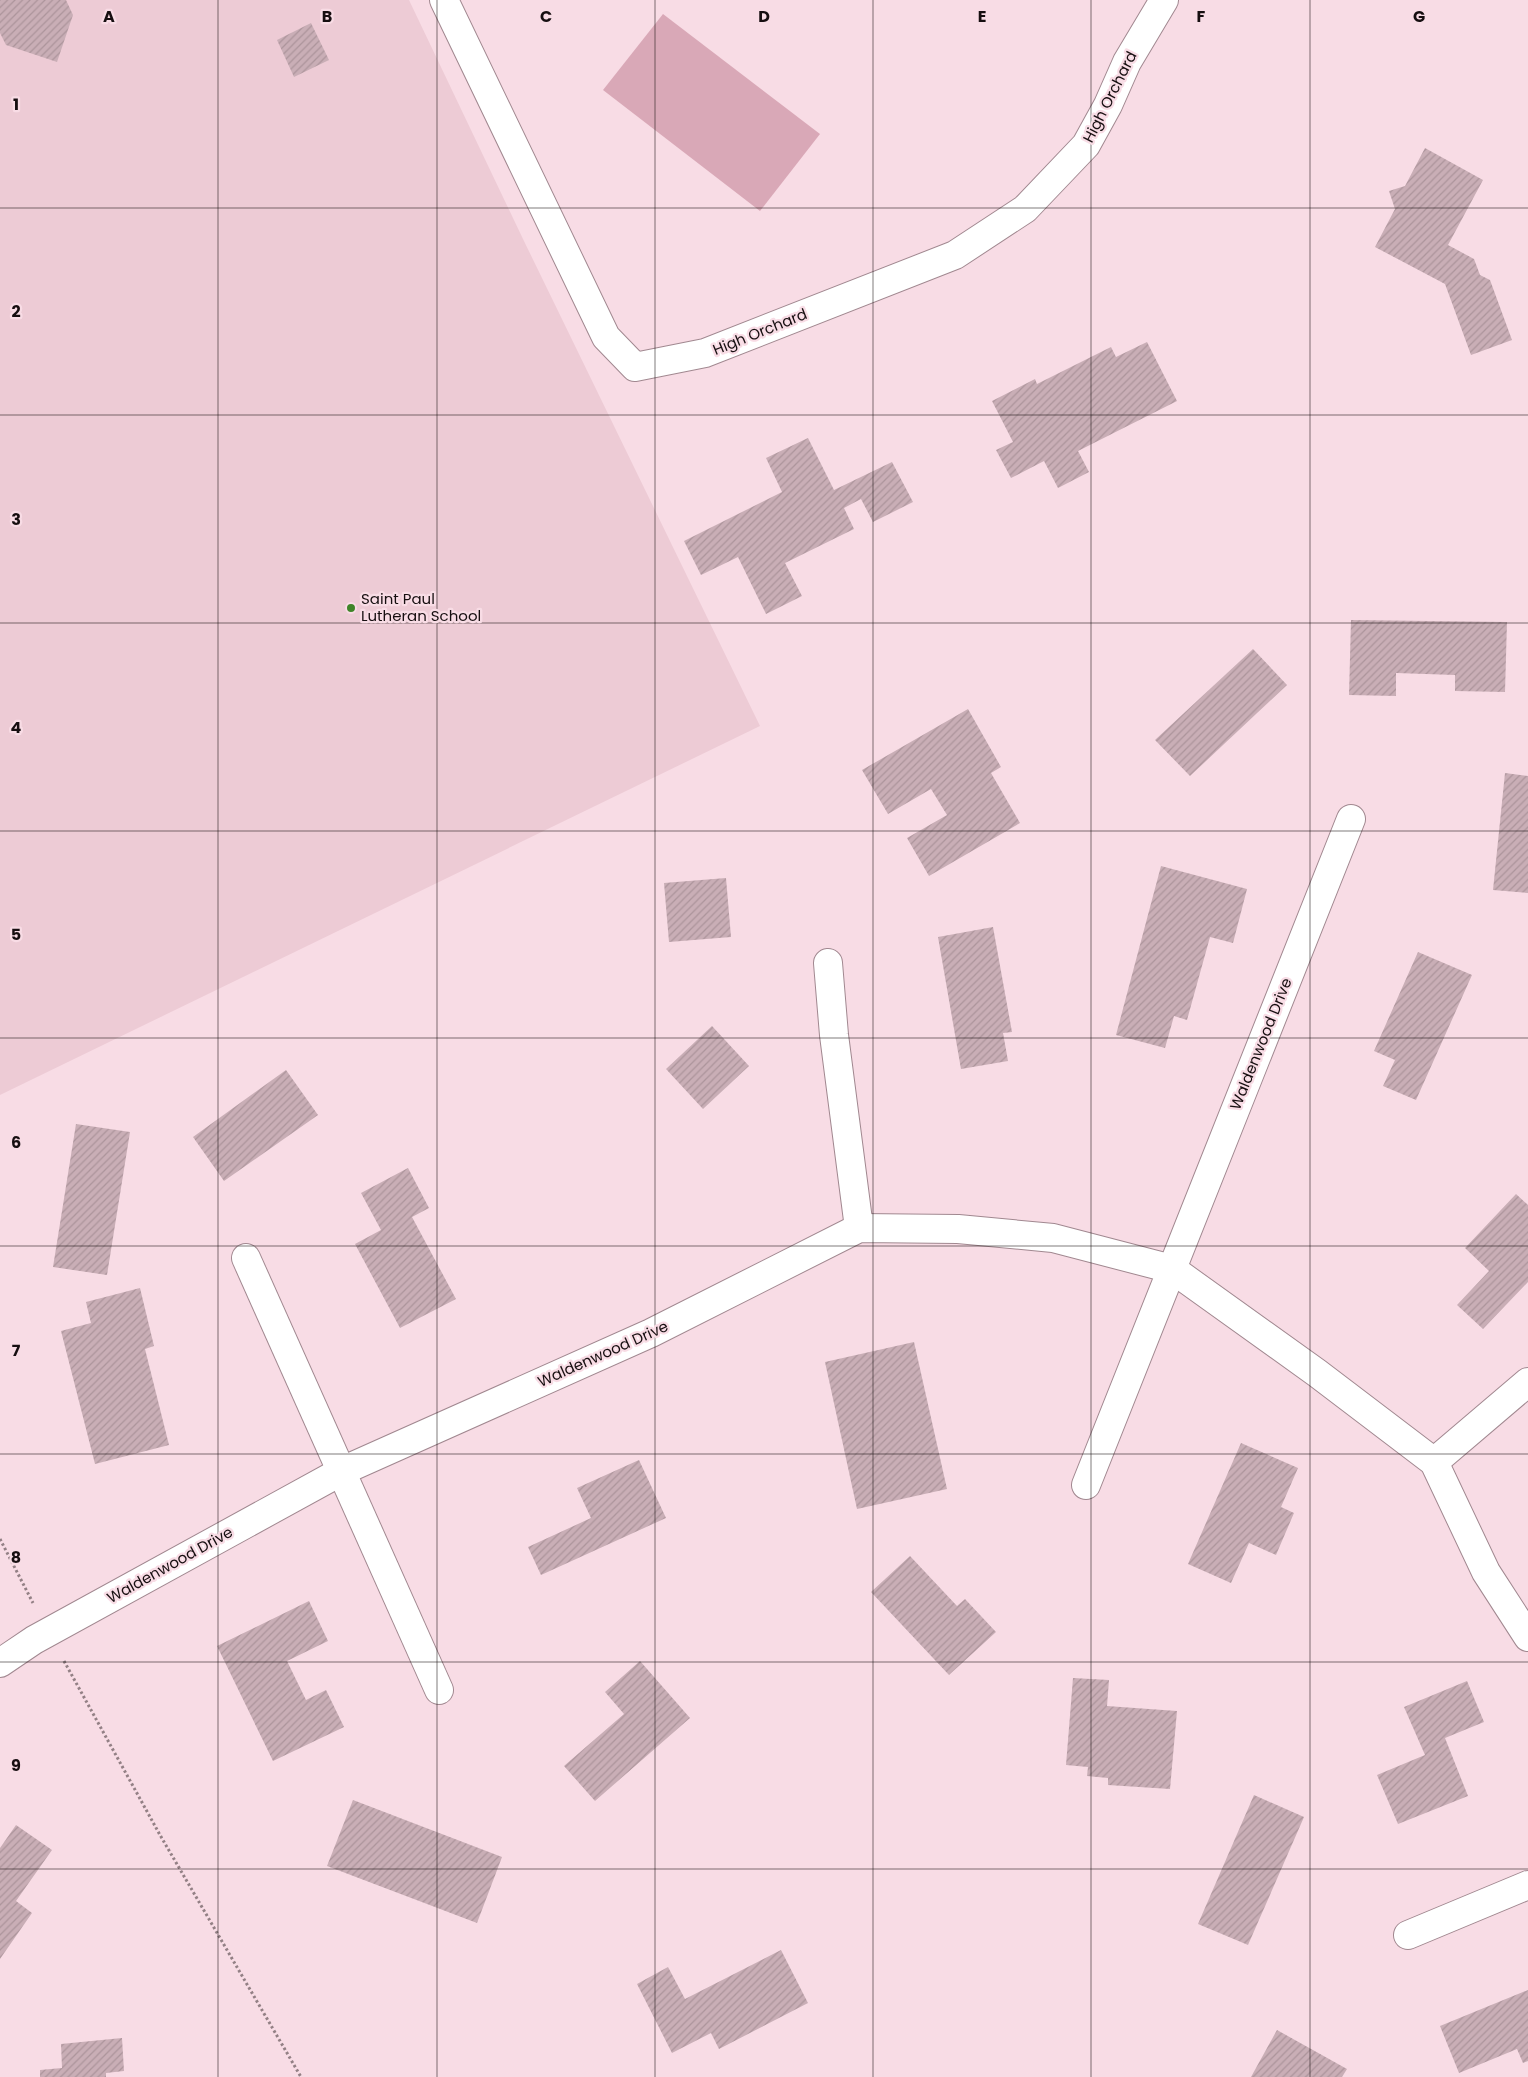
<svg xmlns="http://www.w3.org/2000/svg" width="1528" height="2077" font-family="Poppins,sans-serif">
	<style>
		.built { fill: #edcbd5 }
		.park { fill: #d9a8b7 }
		.building { fill: url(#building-hatch) }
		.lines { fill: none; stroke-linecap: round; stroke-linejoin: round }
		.minor-casing { stroke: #a18890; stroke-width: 30 }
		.path { stroke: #938085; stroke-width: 3; stroke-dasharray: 2.5 2.5; stroke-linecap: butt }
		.minor { stroke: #fff; stroke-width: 28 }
		.grid { fill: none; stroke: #160e10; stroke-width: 1; stroke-opacity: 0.55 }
		.poi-dot { fill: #3e8428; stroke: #f8dce5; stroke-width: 2 }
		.labels { text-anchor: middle; stroke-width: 4.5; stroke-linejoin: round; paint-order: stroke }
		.street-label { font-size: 15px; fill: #160e10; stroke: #f8dce5 }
		.poi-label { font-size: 15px; fill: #160e10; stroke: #f8dce5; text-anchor: start }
		.grid-label { font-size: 16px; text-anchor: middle; font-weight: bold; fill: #160e10; stroke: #f8dce5; stroke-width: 4.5; stroke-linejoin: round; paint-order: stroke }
	</style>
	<defs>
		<pattern id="building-hatch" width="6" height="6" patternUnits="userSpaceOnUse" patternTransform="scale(1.25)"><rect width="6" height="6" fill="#c9aeb6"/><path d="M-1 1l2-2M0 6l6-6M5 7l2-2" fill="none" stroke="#ac949b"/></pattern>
	</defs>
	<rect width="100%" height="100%" fill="#f8dce5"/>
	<path class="built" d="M0,0h409l114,239 237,487 -760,369z"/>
	<path class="park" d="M663,14l157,120 -60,77 -157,-121z"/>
	<g class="building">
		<path d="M0,0h66l7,15 -16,47 -51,-17 -6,-12z"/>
		<path d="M311,23l18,37 -35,17 -17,-37z"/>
		<path d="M1425,148l58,32 -35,65 26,14 6,16 10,5 22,60 -41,15 -26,-71 -70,-37 20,-38 -6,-18 16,-5z"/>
		<path d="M1147,342l30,59 -99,50 11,21 -31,16 -14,-27 -33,17 -15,-28 17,-8 -21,-41 43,-22 2,5 74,-37 5,10z"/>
		<path d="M808,438l26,52 58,-28 21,40 -40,20 -12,-23 -17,9 10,21 -69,34 17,33 -36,18 -28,-57 -37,18 -17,-34 98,-49 -16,-34z"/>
		<path d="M1351,620l156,2 -2,70 -50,-1v-16l-59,-2v23l-47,-1z"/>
		<path d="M1253,649l34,36 -97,91 -35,-36z"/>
		<path d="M968,709l33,58 -10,6 29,50 -91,53 -22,-38 40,-23 -16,-26 -43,25 -26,-44z"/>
		<path d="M1505,773l23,3v117l-35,-3z"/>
		<path d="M1161,866l86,23 -14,54 -23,-6 -23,83 -13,-4 -9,32 -49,-13z"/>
		<path d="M726,878l5,59 -62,5 -5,-59z"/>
		<path d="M993,927l19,105 -9,1 5,28 -47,8 -23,-132z"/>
		<path d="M1418,952l54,23 -56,125 -33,-14 12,-26 -21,-9z"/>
		<path d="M712,1026l37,40 -46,43 -37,-40z"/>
		<path d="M286,1070l32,45 -94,66 -31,-44z"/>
		<path d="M76,1124l54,8 -23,143 -54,-8z"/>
		<path d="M408,1168l21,40 -17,9 44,82 -56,29 -45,-84 26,-14 -20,-37z"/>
		<path d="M1516,1194l12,11v77l-45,47 -26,-24 32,-34 -24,-23z"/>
		<path d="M140,1288l14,58 -9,3 24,96 -74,19 -34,-133 30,-8 -5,-21z"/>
		<path d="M914,1342l33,147 -90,20 -32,-147z"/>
		<path d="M1241,1443l57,25 -17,39 13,6 -18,42 -27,-12 -18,40 -43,-19z"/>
		<path d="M639,1460l27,58 -125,57 -13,-28 63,-29 -14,-30z"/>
		<path d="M910,1556l47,50 8,-7 31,33 -47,43 -78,-83z"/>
		<path d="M309,1601l19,40 -41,20 19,39 20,-10 18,37 -71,34 -56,-115z"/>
		<path d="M640,1661l50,57 -95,83 -31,-35 60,-52 -19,-22z"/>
		<path d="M1073,1678l36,2 -2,26 70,5 -7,78 -62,-4v-7l-21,-2 1,-9 -22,-2z"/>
		<path d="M1467,1681l17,41 -39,16 23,58 -70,28 -21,-49 48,-20 -21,-48z"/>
		<path d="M1254,1795l50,22 -56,128 -50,-21z"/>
		<path d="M353,1800l149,57 -25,66 -150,-57z"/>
		<path d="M16,1825l36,25 -36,51 16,12 -32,46v-111z"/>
		<path d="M781,1950l27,53 -89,46 -8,-16 -39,20 -35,-69 31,-17 17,32z"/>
		<path d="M1528,1990v71l-5,2 -6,-14 -58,24 -19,-47z"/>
		<path d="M1277,2030l70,39 -5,8h-91z"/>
		<path d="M122,2038l2,33 -18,2v4h-66v-7l22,-2 -1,-24z"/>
	</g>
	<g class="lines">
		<g class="minor-casing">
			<g id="minor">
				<path d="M444,0l162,337 29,30 70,-14 250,-98 70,-46 61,-64 22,-40 19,-43 37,-62"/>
				<path d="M828,963l6,72 25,193"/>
				<path d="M246,1258l193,432"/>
				<path d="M1434,1462l94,-80"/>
				<path d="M1086,1485l265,-666"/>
				<path d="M0,1663l34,-23 308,-169 309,-138 208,-105 99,1 95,9 119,31 145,104 117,89 52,110 42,65"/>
				<path d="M1408,1935l120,-50"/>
			</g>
		</g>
		<g class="path">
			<path d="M0,1539l33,64"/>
			<path d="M64,1661l96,174 141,242"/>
		</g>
		<use href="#minor" class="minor"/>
	</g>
	<path class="grid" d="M218,0v2077M437,0v2077M655,0v2077M873,0v2077M1091,0v2077M1310,0v2077M0,208h1528M0,415h1528M0,623h1528M0,831h1528M0,1038h1528M0,1246h1528M0,1454h1528M0,1662h1528M0,1869h1528"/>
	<circle class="poi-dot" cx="351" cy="608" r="5"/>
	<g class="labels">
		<g class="street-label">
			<text transform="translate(1110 97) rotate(-63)" y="5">High Orchard</text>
			<text transform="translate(760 332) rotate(-22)" y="5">High Orchard</text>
			<text transform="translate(1261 1044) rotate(-68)" y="5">Waldenwood Drive</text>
			<text transform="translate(603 1354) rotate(-24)" y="5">Waldenwood Drive</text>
			<text transform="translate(170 1565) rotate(-29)" y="5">Waldenwood Drive</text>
		</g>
		<g class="poi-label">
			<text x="361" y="604">Saint Paul<tspan x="361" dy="17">Lutheran School</tspan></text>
		</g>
	</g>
	<g class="grid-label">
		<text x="109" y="22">A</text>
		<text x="327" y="22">B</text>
		<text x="546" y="22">C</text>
		<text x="764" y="22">D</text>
		<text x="982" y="22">E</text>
		<text x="1201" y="22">F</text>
		<text x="1419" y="22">G</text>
		<text x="16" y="110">1</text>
		<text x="16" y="317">2</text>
		<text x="16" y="525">3</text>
		<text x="16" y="733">4</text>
		<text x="16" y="940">5</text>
		<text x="16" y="1148">6</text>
		<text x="16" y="1356">7</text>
		<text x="16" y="1563">8</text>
		<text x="16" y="1771">9</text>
	</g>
</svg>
